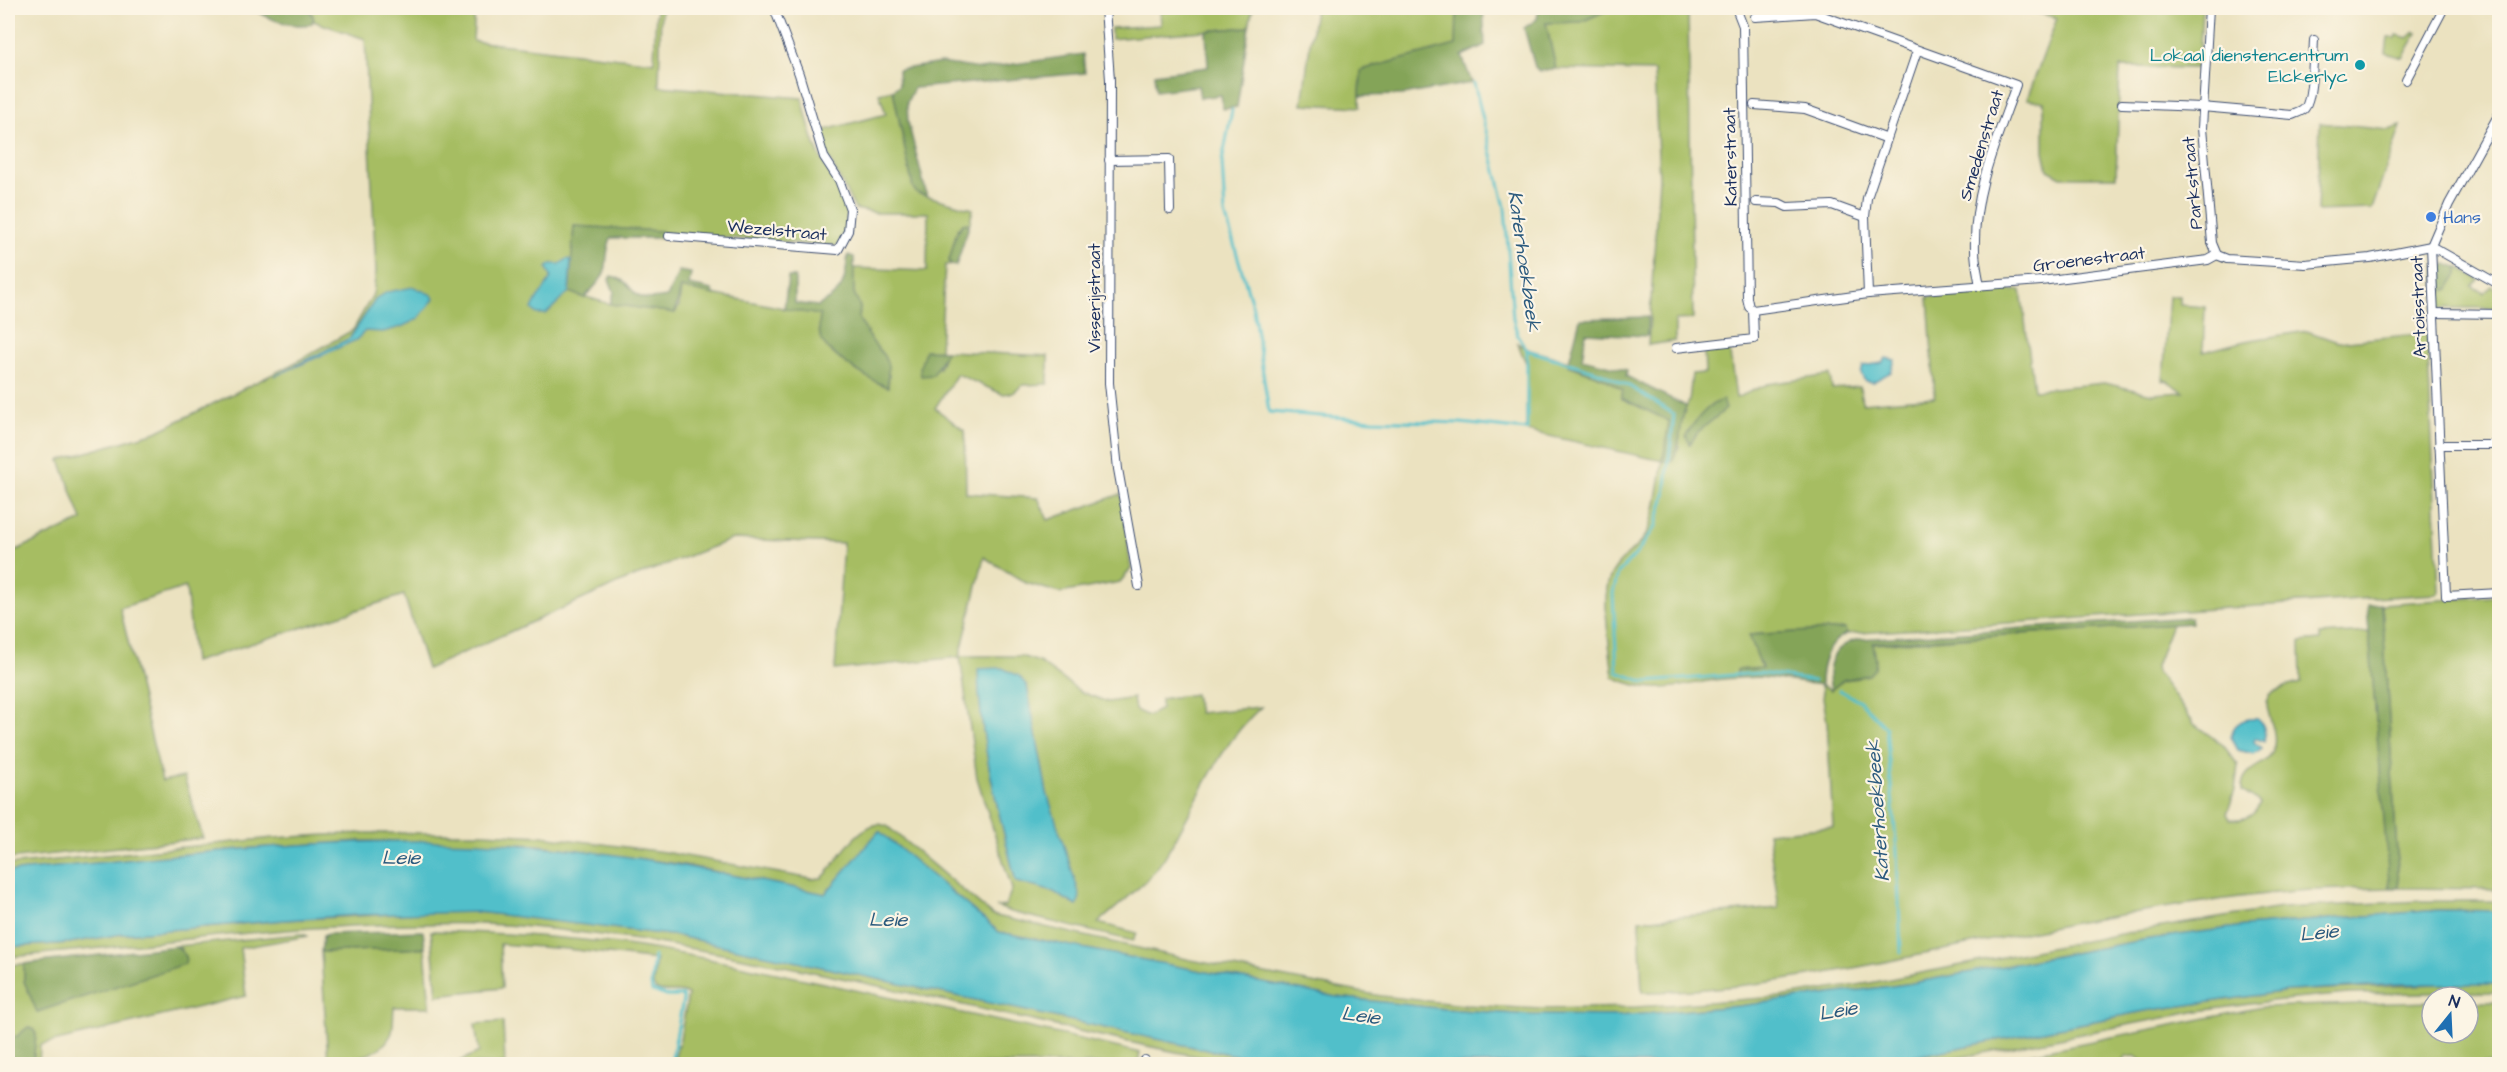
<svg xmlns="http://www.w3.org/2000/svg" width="2507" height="1072" font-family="'Architects Daughter',sans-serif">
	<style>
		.green { fill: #a6bd62; stroke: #607660; stroke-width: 1.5; fill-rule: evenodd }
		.forest { fill: #84a458; stroke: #506a5b; stroke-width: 1.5 }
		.water { fill: #51bfca; stroke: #367794; stroke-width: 1.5 }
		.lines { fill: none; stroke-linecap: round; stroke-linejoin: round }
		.stream { stroke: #51bfca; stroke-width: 3 }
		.minor-casing { stroke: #3a4a6d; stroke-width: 10 }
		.minor { stroke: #fff; stroke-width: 8 }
		.culture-dot { fill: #0f9aa8; stroke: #fcf5e5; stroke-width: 2 }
		.shop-dot { fill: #3f7fe0; stroke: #fcf5e5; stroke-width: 2 }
		.labels { text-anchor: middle; stroke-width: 4.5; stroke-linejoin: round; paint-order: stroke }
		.culture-label { font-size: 18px; fill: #0d838f; stroke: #fcf5e5; text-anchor: end }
		.street-label { font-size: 18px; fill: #1b2f5e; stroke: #fcf5e5 }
		.shop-label { font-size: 18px; fill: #366cbe; stroke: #fcf5e5; text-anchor: start }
		.water-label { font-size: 20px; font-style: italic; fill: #2b5a7e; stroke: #fcf5e5 }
	</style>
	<rect width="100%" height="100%" fill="#fcf5e5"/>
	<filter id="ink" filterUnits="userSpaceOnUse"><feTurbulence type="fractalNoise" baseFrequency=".0167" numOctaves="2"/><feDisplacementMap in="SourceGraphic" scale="12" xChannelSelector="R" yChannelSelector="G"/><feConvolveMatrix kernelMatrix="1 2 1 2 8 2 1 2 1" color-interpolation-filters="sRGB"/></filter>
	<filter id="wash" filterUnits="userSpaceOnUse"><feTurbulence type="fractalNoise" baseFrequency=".008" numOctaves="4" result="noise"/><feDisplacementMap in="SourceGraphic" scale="24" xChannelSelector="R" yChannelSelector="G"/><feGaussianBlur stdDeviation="1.35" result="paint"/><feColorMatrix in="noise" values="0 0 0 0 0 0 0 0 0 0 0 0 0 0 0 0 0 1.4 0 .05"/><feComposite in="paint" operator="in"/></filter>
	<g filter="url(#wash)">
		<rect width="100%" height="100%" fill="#ebe2c0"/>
		<g class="green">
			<path d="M308,8h167l-2,33 181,21 2,-54h5l-2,78 143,12c5,19 9,41 18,58 17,34 39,49 18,90l-264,-20 -5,66 41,12 65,9 4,-7 2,-18 139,27c-1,9 0,20 4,28 7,14 49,39 64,44l1,-12 -30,-56 1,-12 -6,-14 -1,-25 74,3 1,-58h-52l-21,-4 -34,-67v-11l65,-17 -7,-21 14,-3 20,98 4,5 56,16 -4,17 -2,-3 -9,5 -9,33 1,4h-5l-5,85 -15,1 14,17 7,-17 102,5v28l-25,1 -10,8 -11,1 -45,-20 -22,34 30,23 1,62 72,5 10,22 73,-26 10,75 -11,13 -60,11 -34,-10 -42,-26 -24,99h61l18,6 42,30 27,10 25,-4 2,12 13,6 13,-7v-10l34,-5 4,19 62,-6c-43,39 -63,94 -92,143 -16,30 -46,51 -71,73l39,10 -4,8 -122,-29 -13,-5 7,-1 7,-17 -35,-111 -17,-121 -125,13 8,-127 -110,-4 -105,40 -201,90 -23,-74 -210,67 -8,-75 -66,21 42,173 22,-4 19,61 -195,21v-305l74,-34 -22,-60 96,-28 131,-65 66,-37 20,-36 3,-22 -11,-233 -52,-18v-6zM979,669l48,17 20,107 30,113 -23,-14 -38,-10c-16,-66 -38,-145 -37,-213z"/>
			<path d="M1160,8h93l-4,19 -138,12v-11l50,-3z"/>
			<path d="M1315,8h142v37l-96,25 -1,37 -58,-3z"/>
			<path d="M1612,8h76l5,311 -18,1v21l-27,4 11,-167 -5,-107 -98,-2 -10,-46 35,-1z"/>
			<path d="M2020,8h182l-3,60 -79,-1 -4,110h-55l-13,-7 -4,-19v-49l-17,-3 30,-81z"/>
			<path d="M2415,32l2,1 -14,25 -17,-5 2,-15h8l1,-3 11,3z"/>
			<path d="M2320,123l69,7 12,-4 -29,83 -55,2z"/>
			<path d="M2458,267l21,12 -7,7 12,7 8,-7 7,5v7l-5,10h-52l-3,-2 -3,-17 8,2 14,-17z"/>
			<path d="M2021,290l13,100 70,-7 48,11 32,-2 -18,-12 -3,1 6,-85h11v9l25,2 -2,45 42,-11 62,-10 31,11 89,-9 12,258 -2,3 -49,3 -542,37 -1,-5 -95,6 12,34 -25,1v8c-50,1 -72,23 -124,-1 -2,-23 -12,-77 -4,-97 6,-19 24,-27 35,-42 12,-17 15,-56 19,-77l-137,-30 1,-66 -10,-22 13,7 39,11 -1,4 36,13 20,12 -3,8 49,23 -7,40 16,-13 1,-27 9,-20 3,-27 13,-1 -1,-23 25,-3 7,51 32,-14 62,-9 2,14 28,-2 2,16 73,-6 -7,-100z"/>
			<path d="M2499,596v293l-100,-1 -17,-284z"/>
			<path d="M2172,624l-16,42 1,6 37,52 29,21 15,20 -3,25 -8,24 3,5c15,1 24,-2 30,-16l-18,-12c-2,-25 25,-23 31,-40 10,-34 -34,-56 28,-68l-1,-41 20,-2v-5l49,-3 21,256c-35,1 -70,1 -104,4 -63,6 -126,16 -189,27 -151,27 -300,71 -455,73l-3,-72 140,-12 -11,-75 65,-6 -6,-105 -6,-37 10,5 12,-10 15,-2 15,-34z"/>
			<path d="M879,824l8,2 105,89 199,45 190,36 84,9 76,4 95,-2 143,-10 91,-14 261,-51 150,-24 141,-7h77l1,10 -61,-1 -194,16 -102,14 -236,44 -168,22 -120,10 -90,-1 -84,-6 -109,-12 -337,-65 -120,-101 -54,63 -146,-30 -141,-19 -80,-3 -97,-1 -121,8 -232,23v-7l265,-27 90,-5h120l59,3 122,16 148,27 10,-1 5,-5c13,-16 30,-47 52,-49z"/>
			<path d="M432,912h45l59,6 142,18 525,113 84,15h-51c-239,-45 -474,-117 -717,-138 -33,-3 -67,-3 -100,-2 -138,1 -274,21 -411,33v-10l61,-4 53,-9 163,-14z"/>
			<path d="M431,931c74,2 148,6 221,18 76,12 151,30 226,46 88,19 175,37 262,58l-2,11h-465l7,-25 8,-44c-11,-7 -21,1 -33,-6l-2,-4 3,-25 -89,-11 -67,-5 2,44 -65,7z"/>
			<path d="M301,934l7,2 -68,12 6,48 -206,49 -1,19h-6l3,-30 -8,-7 -12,10 -8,-2v-70l16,-1v17l14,31 143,-63 -5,-3z"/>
			<path d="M425,948l5,59h-36c-1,8 0,22 -3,28 -13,24 -40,23 -63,26l-7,-109z"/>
			<path d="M2458,983l41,1v8l-150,2 -77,7 -73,10 -273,53h-50l269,-53 143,-20z"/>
			<path d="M2432,1002v31h36v-31h31v62h-352l-12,-8 -9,1 -6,7c-17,0 -33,-5 -49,-4l-4,4h-89l284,-57z"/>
			<path d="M503,1022l2,42h-51l25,-12 -4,-28z"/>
		</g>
		<g class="forest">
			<path d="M254,8h54l6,11 -3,5c-17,4 -45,-4 -57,-16z"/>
			<path d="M1457,8h26l2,37 -23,11 10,27 -70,12 -42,1 1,-26 95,-25z"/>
			<path d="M1539,8h73l-31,14 -35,1 10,46 -17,2 -4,-4 -11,-39 13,-9z"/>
			<path d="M1249,27l-12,80 -14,2 -2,-14 -21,3 -2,-12 -42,5 -2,-17 54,-7 -2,-36z"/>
			<path d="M1083,54l2,19 -171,15 -7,14 1,20 19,74 -10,-3 -4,-5 -20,-98 6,-5 -1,-15 43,-7 39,6z"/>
			<path d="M967,223l2,3 -13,40 -6,-1 -1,-4 7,-27 6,-10z"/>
			<path d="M574,226l88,5 -1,7h-50c-4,10 -4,18 -5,28 -1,12 -14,23 -22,32l-15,-6z"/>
			<path d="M848,255l6,2v36l6,14 -1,12 13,22 12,15 4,9v22c-17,-6 -59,-32 -67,-48 -3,-7 -2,-16 -1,-24l-36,-6 4,-32h7v26l23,3c27,-16 26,-21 30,-51z"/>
			<path d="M2447,264l11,3v7l-10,16 -12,-1v-21z"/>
			<path d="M679,271l12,2 -2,12 23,5 3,5 -34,-7 -6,25 -65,-9 4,-12 -5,-13 2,-3c30,7 13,29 56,21z"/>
			<path d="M1648,317l-1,19 -61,-3 -4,26 45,11 -1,6 60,30c-7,18 -4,39 -14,55h-9l6,-40 -48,-23 2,-8 -19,-12 -36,-13 12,-46z"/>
			<path d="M925,350l21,1 -13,24 -12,1 -1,-8z"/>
			<path d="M1723,400l3,9 -28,23 -8,12 -4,-8c6,-12 23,-34 37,-36z"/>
			<path d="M2382,604l17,284h-9l-1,-5 -20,-251 -2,-27z"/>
			<path d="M2191,617l1,6 -319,20 3,17 -1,8 -6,7 -26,5 -12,10c-6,-26 2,-45 29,-51z"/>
			<path d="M1845,629l1,5c-20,8 -25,32 -25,51l-61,-8 -23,1v-8l25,-2 -13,-33z"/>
			<path d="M423,931l2,17 -104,4 2,-16 5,-2z"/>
			<path d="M176,946l10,10 -1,8 -148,48 -13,-31v-17z"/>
			<path d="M28,1027l5,2 3,5 -3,30h-12v-2l-13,-6v-21l8,2z"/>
		</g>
		<g class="water">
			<path d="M567,259l4,1 -2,32 -23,22h-9l-5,-5c4,-12 14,-19 19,-32l-4,-9 4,-4h9z"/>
			<path d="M414,287l18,8 2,4 -16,20 -17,8 -18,5 -18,-1 -9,9 -81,36 75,-38 25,-38 12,-8z"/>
			<path d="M1886,358l9,2 -4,12 -18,10 -8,-1 -4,-7 2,-8 19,-3z"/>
			<path d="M1002,668l17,8 8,10 20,107 33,103 -3,10 -23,-14 -38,-10c-17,-68 -37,-142 -38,-213z"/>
			<path d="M2257,719c8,5 9,15 7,23l-9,-4 -1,4 8,6 -8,6 -16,-4 -7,-13c2,-14 13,-19 26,-18z"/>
			<path d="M879,831l120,101 337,65 109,12 84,6 90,1 120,-10 168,-22 236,-44 102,-14 194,-16 60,1v73h-99l-112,7 -143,20 -269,53h-589l-84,-15 -525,-113 -201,-24 -120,3 -72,5 -163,14 -53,9 -61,4v-75c176,-17 353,-42 530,-26 97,8 192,29 287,48z"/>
		</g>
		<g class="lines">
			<g class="stream">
				<path d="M1474,83l31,124 8,112 5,17 9,14 74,23 28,13 45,28 -9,81 -9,31 -20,28 -18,19 -5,20 4,79 28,10 114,-9 55,8"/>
				<path d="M1232,110l-10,52 3,52 28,94 16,104 104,8 87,3 67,7v-80"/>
				<path d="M1839,690l21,11 26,27 11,124 4,101"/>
				<path d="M654,956l-3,28 1,7 15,5h16v4l-12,64"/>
			</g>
		</g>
	</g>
	<g filter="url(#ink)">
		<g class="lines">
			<g class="minor-casing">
				<g id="minor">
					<path d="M1105,8l5,72 -1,303 9,86 21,117"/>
					<path d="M1736,8l7,18 4,272 2,9 4,3 115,-16 173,-13 167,-21 9,-5"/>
					<path d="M2209,8l-7,120 10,115 5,12"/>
					<path d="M775,10l11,-2"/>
					<path d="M1755,17l60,-4 201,72c-19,54 -43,107 -41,165 0,12 3,24 5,36"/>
					<path d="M2406,80l38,-72"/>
					<path d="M2122,104l80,3 90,8c5,-2 10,-3 13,-7 8,-10 8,-54 9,-68"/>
					<path d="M1754,105l51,4 80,29"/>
					<path d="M2500,112l-51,92 -18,42 15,350 54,-3"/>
					<path d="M1109,160l60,-1 1,51"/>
					<path d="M1756,202l23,1 8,4 45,-2 33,12"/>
					<path d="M669,236l169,14 10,-19 2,-22 -11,-29 -15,-23 -25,-83 -25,-66"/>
					<path d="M2431,246l69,39"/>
					<path d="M2217,255l10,4 78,5 65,-6 61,-12"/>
					<path d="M1868,294l-3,-77 2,-19 50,-147"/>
					<path d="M2434,313l66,1"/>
					<path d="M1676,348l78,-9 -1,-29"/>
					<path d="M2439,445h61"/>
					<path d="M1143,1064l2,-4"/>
				</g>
			</g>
			<use href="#minor" class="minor"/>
		</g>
	</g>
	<circle class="culture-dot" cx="2360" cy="65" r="6"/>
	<circle class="shop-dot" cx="2431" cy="217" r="6"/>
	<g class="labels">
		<g class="culture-label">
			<text x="2348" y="61">Lokaal dienstencentrum<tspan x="2348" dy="21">Elckerlyc</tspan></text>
		</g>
		<g class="street-label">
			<text transform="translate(1981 145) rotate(-73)" y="6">Smedenstraat</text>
			<text transform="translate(1730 157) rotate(-91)" y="6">Katerstraat</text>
			<text transform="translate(2192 183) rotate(-95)" y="6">Parkstraat</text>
			<text transform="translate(777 230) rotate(5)" y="6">Wezelstraat</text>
			<text transform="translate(2089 259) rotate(-7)" y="6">Groenestraat</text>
			<text transform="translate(1094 298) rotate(-90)" y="6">Visserijstraat</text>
			<text transform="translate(2418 307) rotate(-92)" y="6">Artoisstraat</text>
		</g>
		<g class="shop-label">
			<text x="2443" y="223">Hans</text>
		</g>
		<g class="water-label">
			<text transform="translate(1525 261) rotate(82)" y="7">Katerhoekbeek</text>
			<text transform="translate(1877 811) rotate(-94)" y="7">Katerhoekbeek</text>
			<text x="401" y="864">Leie</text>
			<text x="888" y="926">Leie</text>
			<text transform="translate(2319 932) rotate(-6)" y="7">Leie</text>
			<text transform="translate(1838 1010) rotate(-10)" y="7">Leie</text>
			<text transform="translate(1361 1015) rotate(7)" y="7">Leie</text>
		</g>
	</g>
	<rect width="2507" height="1072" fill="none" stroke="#fcf5e5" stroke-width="30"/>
	<g transform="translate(2450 1015) rotate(18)"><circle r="28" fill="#fcf5e5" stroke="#a2a6af" stroke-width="1.5"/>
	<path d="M0-4.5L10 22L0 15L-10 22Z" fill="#1f6fb2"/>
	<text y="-9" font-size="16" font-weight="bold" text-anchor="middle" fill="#1b2f5e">N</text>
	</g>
</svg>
